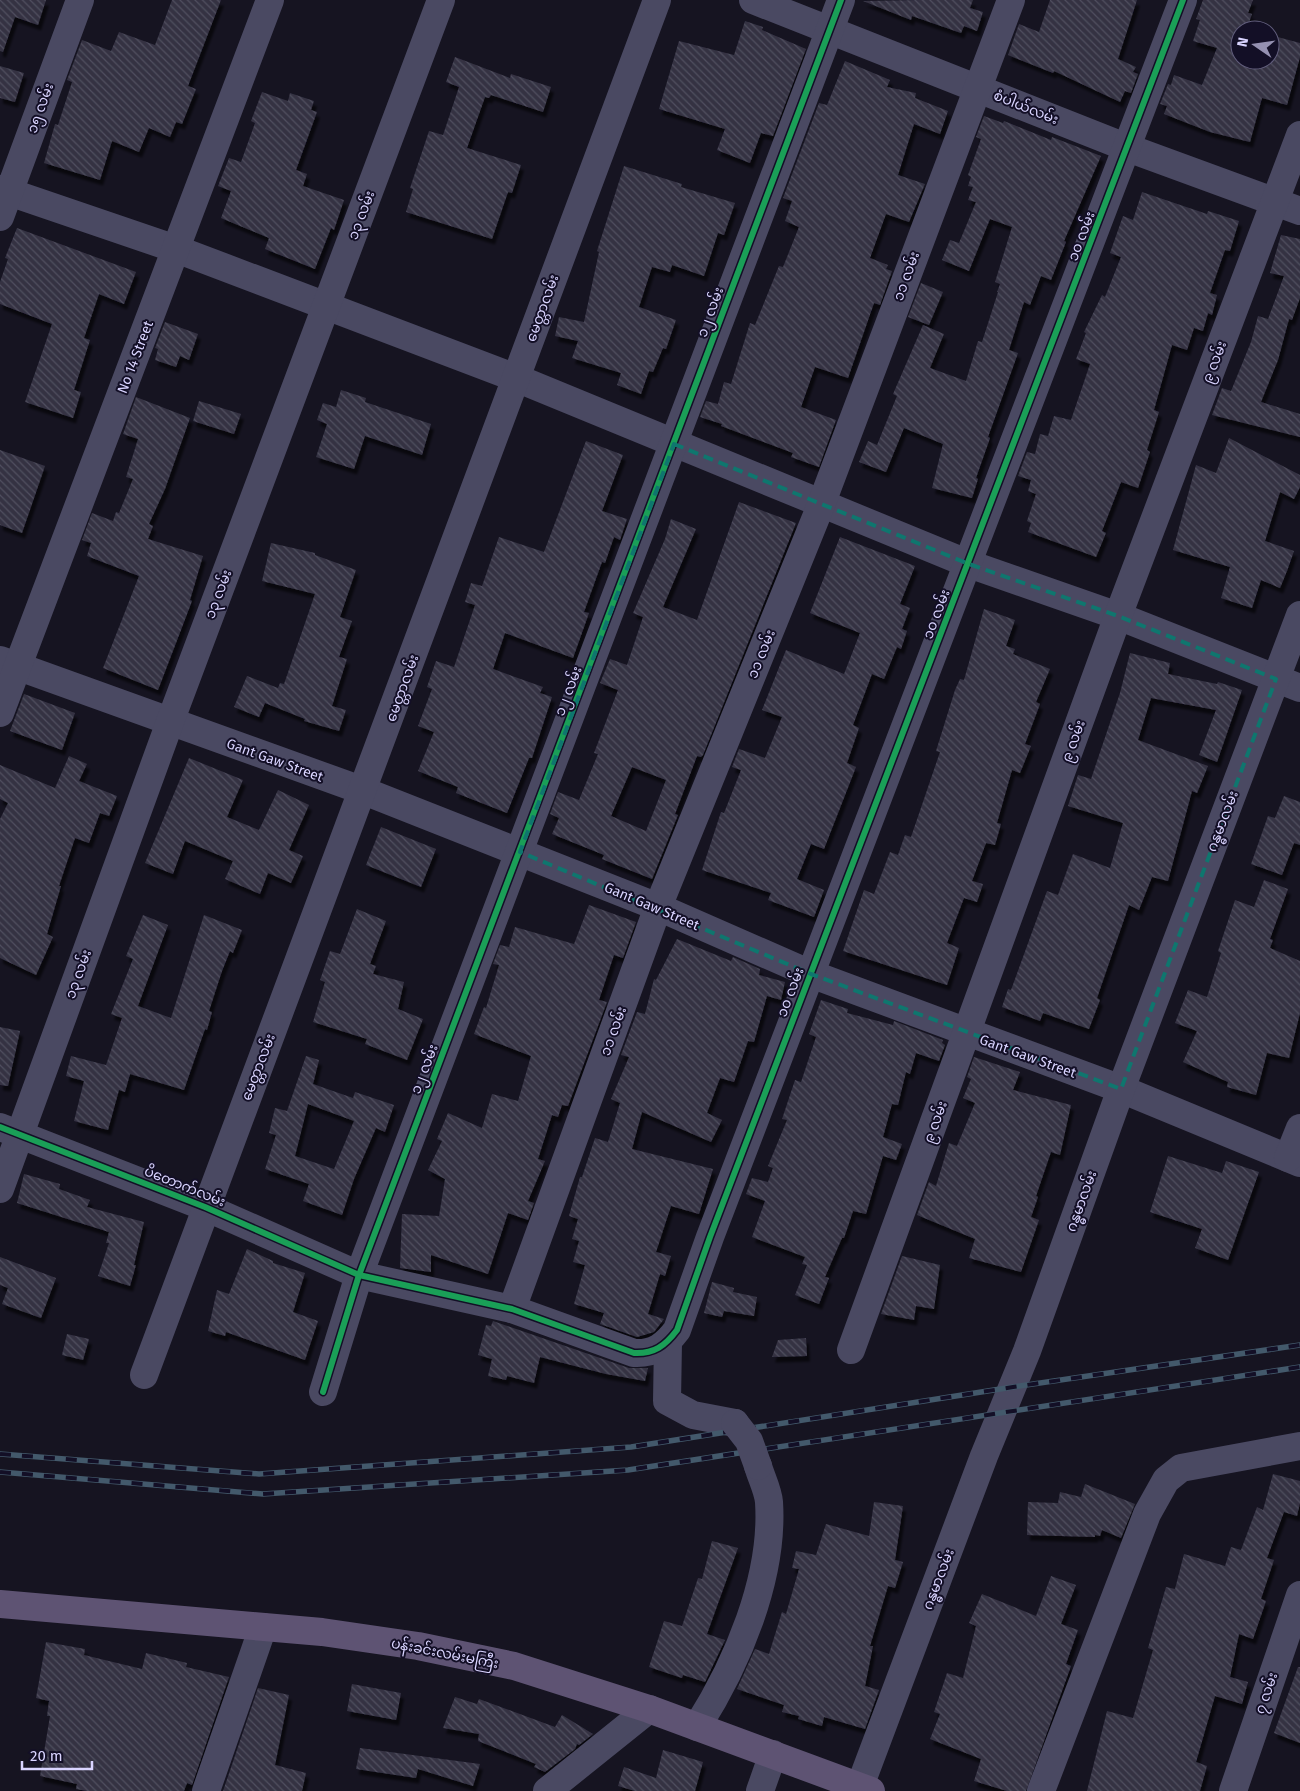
<svg xmlns="http://www.w3.org/2000/svg" width="1300" height="1791" font-family="'Fira Sans','Noto Sans Myanmar',sans-serif">
	<style>
		.building { fill: url(#building-back-hatch); fill-rule: evenodd; filter: url(#shadow) }
		.lines { fill: none; stroke-linecap: round; stroke-linejoin: round }
		.minor { stroke: #4a4962; stroke-width: 28 }
		.major { stroke: #5e5373; stroke-width: 28 }
		.rail-casing { stroke: #43596b; stroke-width: 5.5 }
		.rail { stroke: #130f26; stroke-width: 4; stroke-dasharray: 11; stroke-linecap: butt }
		.minor-bridge { stroke: #4a4962; stroke-width: 28 }
		.cycleway-casing { stroke: #130f26; stroke-width: 9 }
		.cycleway { stroke: #1a9f57; stroke-width: 6 }
		.marked { fill: none; stroke: #0f766e; stroke-width: 4; stroke-dasharray: 10 6; stroke-linejoin: round }
		.labels { text-anchor: middle; stroke-width: 4; stroke-linejoin: round; paint-order: stroke }
		.street-label { font-size: 14px; fill: #d9d4ff; stroke: #130f26 }
	</style>
	<defs>
		<pattern id="building-back-hatch" width="6" height="6" patternUnits="userSpaceOnUse" patternTransform="scale(1.25)"><rect width="6" height="6" fill="#343243"/><path d="M-1 5l2 2M0 0l6 6M5-1l2 2" fill="none" stroke="#514f5f"/></pattern>
		<filter id="shadow"><feDropShadow dx="3" dy="5.5" stdDeviation="1" flood-color="#0009"/></filter>
	</defs>
	<rect width="100%" height="100%" fill="#161421"/>
	<g class="building">
		<path d="M0,0h46l-8,25 -23,-8 -12,35 -3,-1z"/>
		<path d="M172,0h49l-33,86 8,3 -14,35 -6,-2 -6,15 -21,-9 -10,24 -27,-11 -12,39 -56,-17 11,-39 3,1 14,-43 -5,-2 15,-40 29,11 8,-19 36,13z"/>
		<path d="M919,0h54l-3,8 13,4 -6,19 -13,-5 -3,7 -49,-17 -1,4 -48,-19z"/>
		<path d="M1050,0h87l-19,59 18,8 -3,5 5,2 -7,19 -6,-2 -5,11 -66,-31 -1,2 -45,-18 11,-31 20,8z"/>
		<path d="M1203,0h50l-5,13 4,1 -5,14 7,2h-14v30h30v-25l30,8v14l-13,48 -25,-7 -12,44 -40,-10 -46,-18 3,-8 -7,-2 8,-20 3,1 3,-10 28,10 15,-37 -24,-7 7,-21 -4,-1z"/>
		<path d="M745,21l18,6 -1,3 44,19 -33,87 -12,-3 -11,30 -33,-13 8,-21 -66,-20 20,-68 55,14z"/>
		<path d="M455,57l55,21 1,-4 40,13 -8,25 -52,-17 -2,3 -4,-1 -18,51 54,17 -9,28 -4,-1 -16,47 -86,-27 7,-23 -3,-1 19,-57 14,4 16,-48 -13,-5z"/>
		<path d="M845,61l45,19 -3,7 29,6 -1,5 33,13 -8,23 -26,-10 -16,51 27,9 -16,38 -23,-8 -16,44 18,7 -2,4 6,2 -12,34 -6,-2 -26,75 -33,-11 -14,40 35,13 -17,47 -28,-10 2,-4 -72,-27 1,-2 -22,-7 6,-16 12,3 6,-22 7,2 19,-61 5,2 24,-59 4,1 16,-40 -14,-6 7,-20 -9,-3 36,-95 8,2z"/>
		<path d="M0,66l24,7 -9,29 -15,-4z"/>
		<path d="M262,92l26,9 2,-8 24,8 -3,9 6,2 -21,58 11,4 -4,12 41,14 -10,30 -3,-2 -16,41 -50,-20 4,-11 -48,-20 10,-27 -13,-5 11,-28 12,4 14,-39 -4,-2z"/>
		<path d="M984,116l19,7 1,-2 47,19 1,-3 49,19 -37,85 2,1 -15,38 -10,-4 -11,29 -6,-3 -15,48 9,3 -30,84 2,1 -14,40 2,1 -6,19 -40,-10 11,-44 -39,-16 -18,44 -27,-10 9,-21 9,4 20,-49 -4,-2 30,-69 21,9 -14,34 36,13 12,-40 4,1 16,-50h-1l3,-8 -5,-2 17,-55 -22,-8 -21,52 -27,-11 8,-20 9,3 17,-41 -8,-2 5,-13 -5,-1 3,-9 -3,-2 13,-36 -5,-2z"/>
		<path d="M624,166l58,18 -1,3 54,16 -11,32 -6,-2 -14,43 -32,-11 -2,7 -18,-5 -13,40 37,13 -10,29 -3,-1 -10,24 -4,-1 -8,23 -24,-9 4,-12 -49,-15 6,-17 -23,-5 4,-19 25,5 15,-70 -2,-1z"/>
		<path d="M1142,192l65,22 1,-3 31,10 -9,30 -5,-1 -15,43 7,2 -5,20 -4,-2 -5,18 -9,-3 -7,22 -15,-5 -18,65 5,2 -12,38 3,2 -12,36 -17,-6 -19,49 4,2 -10,24 -68,-25 3,-9 -4,-2 9,-27 -8,-3 3,-11 -13,-4 9,-24 8,2 5,-20 8,2 6,-20 17,4 19,-56 -14,-5 10,-26 -2,-1 18,-37 3,2 16,-40 -11,-4 13,-37 10,4z"/>
		<path d="M17,228l119,44 -12,32 -25,-10 -15,44 6,2 -16,50 7,2 -8,26 -48,-16 27,-78 -52,-20v-22l8,-23 -3,-1z"/>
		<path d="M1281,235l19,4v59l-8,22 -3,-1 -11,41 -17,42 39,12v23l-88,-22 10,-27 9,3 20,-49 7,-26 10,3 16,-43 -14,-3z"/>
		<path d="M921,283l22,9 -14,33 -21,-8z"/>
		<path d="M165,322l33,12 -9,26 -9,-4 -4,11 -21,-7 3,-11 -3,-1z"/>
		<path d="M341,390l25,8 -1,4 66,22 -9,31 -57,-19 -11,33 -38,-12 11,-33 -10,-4 6,-17 13,4z"/>
		<path d="M136,397l54,21 -25,71 -16,35 4,2 -5,13 55,17 -13,44 2,1 -34,89 -55,-22 36,-92 -52,-20 4,-13 -9,-3 10,-27 21,8 3,-9 3,1 14,-34 -7,-2 12,-38 -15,-5z"/>
		<path d="M199,401l42,13 -7,20 -41,-13z"/>
		<path d="M1229,438l71,37v12l-6,12 -14,-7 -15,49 29,10 -7,20 -7,17 -19,-8 -9,28 -31,-10 9,-31 -57,-17 23,-85 20,8z"/>
		<path d="M586,441l37,14 -21,56 25,8 -7,21 -6,-3 -9,26 -3,-1 -18,50 5,1 -16,45 -68,-25 -12,36 50,18 -3,6 12,4 -20,61h-3l-22,55 -51,-20 2,-6 -40,-16 16,-39 -16,-6 14,-37 -5,-2 9,-26 18,6 21,-62 -10,-3 6,-19 11,3 17,-49 45,15z"/>
		<path d="M0,450l45,16 -23,67 -22,-8z"/>
		<path d="M739,502l57,21 -93,232 -2,2 -4,-1 -22,58 3,1 -26,64 -50,-20 2,-4 -52,-21 7,-16 -9,-4 8,-22 21,8 19,-46 -4,-1 24,-63 -18,-7 10,-24 17,6 16,-48 -10,-4 32,-74 6,-20 25,10 -33,78 34,13zM632,767l34,13 -20,51 -35,-15z"/>
		<path d="M840,537l75,29 -15,38 10,4 -8,21 5,2 -6,18 -4,-2 -13,32 -12,-5 -19,51 6,3 -12,35 9,4 -32,82 -13,-5 -14,35 27,11 -10,27 -46,-17 3,-7 -69,-23 19,-58 3,1 17,-43 -9,-3 7,-18 26,9 17,-41 -20,-7 24,-60 58,24 16,-41 -50,-20z"/>
		<path d="M271,543l44,10v2l41,15 -16,47 12,4 -13,36 8,2 -15,47 14,4 -7,21 -35,-10 1,-2 -40,-16 -6,14 -25,-10 13,-31 31,12 2,-5 4,1 31,-90 -53,-13z"/>
		<path d="M984,609l31,11 -9,26 9,3 -2,5 37,15 -14,33 4,2 -15,40 6,2 -11,27 -8,-3 -15,53 4,1 -6,21 -9,-2 -14,38 11,3 -6,18 -13,-4 -17,45 12,5 -12,37 -104,-34 21,-61 10,4 16,-42 8,3 7,-20 6,2 29,-85 -4,-1 19,-61 5,-11 4,1z"/>
		<path d="M1130,653l40,10 -2,11 49,10 1,-2 24,8 -25,72 -18,-7 17,-45 -65,-12 -13,42 70,26 -11,27 -5,-2 -24,90 -16,-4 -13,33 -10,-5 -32,93 3,2 -11,29 -46,-16 -3,8 -38,-14 6,-18 3,1 36,-99 11,4 15,-41 37,14 13,-45 -55,-17 10,-31 13,4 29,-86z"/>
		<path d="M24,694l51,19 -13,37 -52,-19z"/>
		<path d="M69,756l18,8 -8,17 38,15 -8,20 -9,-3 -11,30 -14,-5 -16,48h2l-14,48 6,3 -17,38 -36,-17v-139l8,-16 -8,-4v-34l55,23z"/>
		<path d="M189,758l54,22 -16,37 32,13 19,-40 31,15 -20,45 14,6 -12,27 -23,-10 -8,21 -35,-15 8,-18 -48,-20 -12,33 -28,-11z"/>
		<path d="M1284,796l16,6v43l-6,-2 -12,32 -31,-11 17,-48 7,2z"/>
		<path d="M381,827l55,22 -15,38 -55,-22z"/>
		<path d="M1264,880l24,9 -18,50 3,1 -3,8 30,13v52l-11,45 -22,-5 -11,42 -29,-8 1,-5 -45,-20 14,-31 -22,-8 13,-33 19,7 14,-44 -3,-2 17,-51 19,7z"/>
		<path d="M589,905l47,17 -13,36 -9,-3 -15,45 8,2 -39,104 -6,-1 -4,12 -6,-2 -14,44 7,2 -17,40 6,2 -6,17 -20,-7 -20,61 -57,-19v17l-31,-4 2,-54 37,2 6,-37 -17,-9 14,-29 -5,-2 11,-26 34,15 10,-34 26,7 13,-45 -57,-22 10,-27 2,1 13,-43 -6,-1 7,-19 9,2 6,-20 59,17z"/>
		<path d="M357,909l29,12 -16,43 6,2 -3,8 31,8 -6,27 25,10 -16,41 -42,-16 2,-5 -54,-17 12,-40 -5,-2 10,-29 10,3z"/>
		<path d="M143,915l25,10 -30,81 33,12 33,-103 38,15 -9,23 -3,-2 -8,20 -13,40 3,1 -5,18 -2,-1 -21,61 -54,-16 -5,18 -6,-2 -11,40 -34,-9 10,-40 -18,-5 5,-20 35,9 16,-47 -11,-4 22,-55 -7,-3z"/>
		<path d="M677,939l54,22 2,-4 27,12 -1,6 26,7 -4,18 -14,-4 -13,46 -6,-1 -14,41 -14,-4 -13,35 15,7 -11,22 -69,-30 -10,37 81,20 -14,45 -28,-8 -15,46 15,4 -6,20 -5,-2 -12,40 16,5 -10,13 -17,5 -37,-13 4,-11 -30,-9 11,-39 -12,-3 6,-21 -7,-2 6,-20 -9,-3 11,-39h2l13,-39 13,4 12,-39 -9,-4 18,-42 -8,-2 16,-43 8,2 9,-35 2,1z"/>
		<path d="M821,1000l27,9 -1,4 46,12 1,-4 49,19 -1,3 3,2 -6,16 -23,-8 -6,21 -4,-2 -8,33 -6,-1 -9,33 19,7 -6,16 -13,-4 -17,58 -13,-3 -9,27h-2l-17,39 4,1 -10,26 -24,-9 12,-30 -5,-1 3,-7 -53,-20 13,-36 -19,-7 6,-16 16,4 5,-14 -5,-2 19,-46 -5,-1 13,-39 6,2 15,-45 -7,-3z"/>
		<path d="M0,1027l20,4 -12,55 -8,-1z"/>
		<path d="M306,1056l13,4 -6,24 40,14 2,-6 39,13 -9,27 -9,-4 -22,51 -12,36 -39,-14 6,-17 -44,-15 11,-34 -7,-2 6,-25 12,3zM308,1104l46,17 -20,48 -39,-13z"/>
		<path d="M974,1057l46,15 -7,18 58,15 -11,50 -9,-3 -15,44 2,1 -7,20 8,3 -18,52 -52,-14 6,-19 -58,-24 12,-33 7,4 13,-43 8,3 18,-43 -12,-5 8,-19 -4,-2z"/>
		<path d="M1168,1156l54,17 4,-12 33,11 -31,88 -33,-12 7,-19 -52,-17z"/>
		<path d="M24,1174l36,10 -1,5 31,11 -3,7 57,15 -10,43h2l-6,21 -32,-10 11,-33h-3l3,-11 -92,-29z"/>
		<path d="M247,1249l26,12v2l32,10 -12,39 25,9 -13,39 -79,-28 -1,4 -17,-5 9,-41 12,4z"/>
		<path d="M902,1256l38,9 -6,44 -18,-3 -2,14 -33,-6z"/>
		<path d="M0,1257l56,21 -15,40 -39,-14 6,-16 -8,-3z"/>
		<path d="M712,1282l22,6 -1,4 24,5 -3,19 -30,-5 -2,6 -18,-4z"/>
		<path d="M493,1321l136,47h19l-3,13 -39,-7 -66,-17 -6,26 -27,-7 -1,4 -18,-4 4,-17 -14,-4 8,-30 5,1z"/>
		<path d="M67,1334l22,5 -6,21 -21,-5z"/>
		<path d="M806,1338l1,18 -35,1 6,-17z"/>
		<path d="M1273,1474l27,7v22l-3,13 -13,-4 -17,46 7,2 -13,39 5,2 -13,38 -14,-5 -9,43 18,5 -6,22 -27,-8 -19,66 11,4 -7,25h-113l20,-80 26,7 20,-68 -5,-2 18,-61 9,2 9,-35 41,12 6,-19 10,3 16,-43 6,3z"/>
		<path d="M1085,1484l50,20 -14,34 -19,-8 -2,6 -5,-1v2l-68,-2 1,-33 30,1 2,-11 21,5z"/>
		<path d="M874,1502l29,4 -8,54 8,2 -8,26 -7,-2 -18,60h3l-8,40 14,4 -14,39 -41,-12 -2,9 -24,-7 1,-3 -17,-4 2,-7 -47,-16 18,-40 14,5 13,-42 4,2 13,-45 -7,-1 4,-17 20,4 10,-31 43,12z"/>
		<path d="M712,1541l26,7 -31,86 18,6 -20,42 -22,-7 -1,3 -33,-11 15,-46 18,5 16,-48 4,1z"/>
		<path d="M1051,1576l25,9 -15,39 17,6 -12,34 5,2 -45,125h-19l-33,-10 7,-22 -51,-20 10,-25 -6,-2 13,-39 16,5 13,-52 -7,-3 13,-29 54,22z"/>
		<path d="M46,1642l39,7 -1,6 58,14 4,-16 41,10 -1,4 43,10 -37,108 -5,-2 -3,8h-97l-11,-2 1,-5 -37,-8 10,-60h-3l2,-15 -13,-3z"/>
		<path d="M1298,1667h2v76l-26,-10z"/>
		<path d="M352,1684l49,9 -5,27 -49,-9z"/>
		<path d="M258,1688l31,7 -14,70 31,8 -4,18h-79z"/>
		<path d="M455,1697l22,7 2,-5 76,28 7,-12 31,19 -14,11 -2,-1 -2,5 -30,23 -11,-5 2,-3 -58,-23 1,-7 -36,-6z"/>
		<path d="M360,1748l120,16 -7,22 -55,-17 -2,9 -60,-9z"/>
		<path d="M663,1750l40,12 -8,29h-60l-17,-5 6,-19 32,11z"/>
	</g>
	<g class="lines">
		<g class="minor">
			<path d="M753,0l375,148 172,63"/>
			<path d="M0,189l176,60 340,129 453,186 149,52 182,72"/>
			<path d="M0,217l80,-217"/>
			<path d="M0,660l364,131 294,116 153,67 310,115 179,74"/>
			<path d="M0,713l270,-713"/>
			<path d="M0,1127l205,80 154,68 153,34 122,44c20,1 31,-7 43,-23l33,-93 473,-1237"/>
			<path d="M1288,1158l12,-30"/>
			<path d="M0,1189l170,-467 271,-722"/>
			<path d="M512,1309l146,-402 163,-402 190,-505"/>
			<path d="M668,1342l-1,59 26,14 42,8"/>
			<path d="M851,1350l267,-734 182,-481"/>
			<path d="M144,1375l513,-1375"/>
			<path d="M323,1392l36,-117 482,-1275"/>
			<path d="M697,1727c40,-63 77,-149 72,-225 -1,-12 -8,-25 -11,-36"/>
			<path d="M860,1786l124,-330 43,-105 94,-262 179,-474"/>
			<path d="M206,1791l57,-164"/>
			<path d="M547,1791l102,-82"/>
			<path d="M760,1791l13,-37"/>
			<path d="M1041,1791l106,-277 19,-34 15,-12 119,-22"/>
			<path d="M1233,1791l67,-196"/>
		</g>
		<path class="major" d="M0,1604l322,28 96,14 96,20 135,43 222,82"/>
		<g class="rail-casing">
			<g id="rail">
				<path d="M0,1454l259,20 372,-27 382,-60 287,-42"/>
				<path d="M0,1472l263,22 365,-24 672,-103"/>
			</g>
		</g>
		<use href="#rail" class="rail"/>
		<path class="minor-bridge" d="M735,1423l14,18 9,25"/>
		<g class="cycleway-casing">
			<g id="cycleway">
				<path d="M0,1127l205,80 154,68 153,34 122,44c20,1 31,-7 43,-23l33,-93 473,-1237"/>
				<path d="M323,1392l36,-117 482,-1275"/>
			</g>
		</g>
		<use href="#cycleway" class="cycleway"/>
	</g>
	<path class="marked" d="M674,444l295,120 149,52 158,63 -155,410 -310,-115 -291,-122z"/>
	<g class="labels">
		<g class="street-label">
			<text transform="translate(1026 107) rotate(22)" y="5">စံပါယ်လမ်း</text>
			<text transform="translate(40 108) rotate(-70)" y="5">၁၅ လမ်း</text>
			<text transform="translate(361 215) rotate(-69)" y="5">၁၃ လမ်း</text>
			<text transform="translate(1081 236) rotate(-69)" y="5">၁၀ လမ်း</text>
			<text transform="translate(906 276) rotate(-70)" y="5">၁၁ လမ်း</text>
			<text transform="translate(542 308) rotate(-70)" y="5">မေတ္တာလမ်း</text>
			<text transform="translate(710 312) rotate(-70)" y="5">၁၂ လမ်း</text>
			<text transform="translate(135 357) rotate(-69)" y="5">No 14 Street</text>
			<text transform="translate(1214 362) rotate(-69)" y="5">၉ လမ်း</text>
			<text transform="translate(218 594) rotate(-69)" y="5">၁၃ လမ်း</text>
			<text transform="translate(936 614) rotate(-69)" y="5">၁၀ လမ်း</text>
			<text transform="translate(761 654) rotate(-68)" y="5">၁၁ လမ်း</text>
			<text transform="translate(402 688) rotate(-70)" y="5">မေတ္တာလမ်း</text>
			<text transform="translate(568 691) rotate(-69)" y="5">၁၂ လမ်း</text>
			<text transform="translate(1073 741) rotate(-70)" y="5">၉ လမ်း</text>
			<text transform="translate(275 760) rotate(20)" y="5">Gant Gaw Street</text>
			<text transform="translate(1222 821) rotate(-69)" y="5">ဂန္ဓမာလမ်း</text>
			<text transform="translate(652 906) rotate(23)" y="5">Gant Gaw Street</text>
			<text transform="translate(78 974) rotate(-70)" y="5">၁၃ လမ်း</text>
			<text transform="translate(790 992) rotate(-69)" y="5">၁၀ လမ်း</text>
			<text transform="translate(613 1031) rotate(-70)" y="5">၁၁ လမ်း</text>
			<text transform="translate(1028 1056) rotate(20)" y="5">Gant Gaw Street</text>
			<text transform="translate(258 1067) rotate(-69)" y="5">မေတ္တာလမ်း</text>
			<text transform="translate(424 1069) rotate(-69)" y="5">၁၂ လမ်း</text>
			<text transform="translate(935 1122) rotate(-70)" y="5">၉ လမ်း</text>
			<text transform="translate(185 1186) rotate(22)" y="5">ပိတောက်လမ်း</text>
			<text transform="translate(1081 1201) rotate(-70)" y="5">ဂန္ဓမာလမ်း</text>
			<text transform="translate(938 1579) rotate(-69)" y="5">ဂန္ဓမာလမ်း</text>
			<text transform="translate(445 1653) rotate(11)" y="5">ပန်းခင်းလမ်းမကြီး</text>
			<text transform="translate(1266 1693) rotate(-71)" y="5">၇ လမ်း</text>
		</g>
	</g>
	<g transform="translate(1255 45) rotate(283)"><circle r="24" fill="#130f26" stroke="#625e7d"/>
	<path d="M0-4L9 19L0 12L-9 19Z" fill="#9591b1"/>
	<text y="-8" font-size="14" font-weight="bold" text-anchor="middle" fill="#d9d4ff">N</text>
	</g>
	<path d="M22 1761v8h70v-8" fill="none" stroke="#d9d4ff" stroke-width="2.5"/>
	<text x="30" y="1761" font-size="15" fill="#d9d4ff" stroke="#130f26" stroke-width="4" paint-order="stroke">20 m</text>
</svg>
